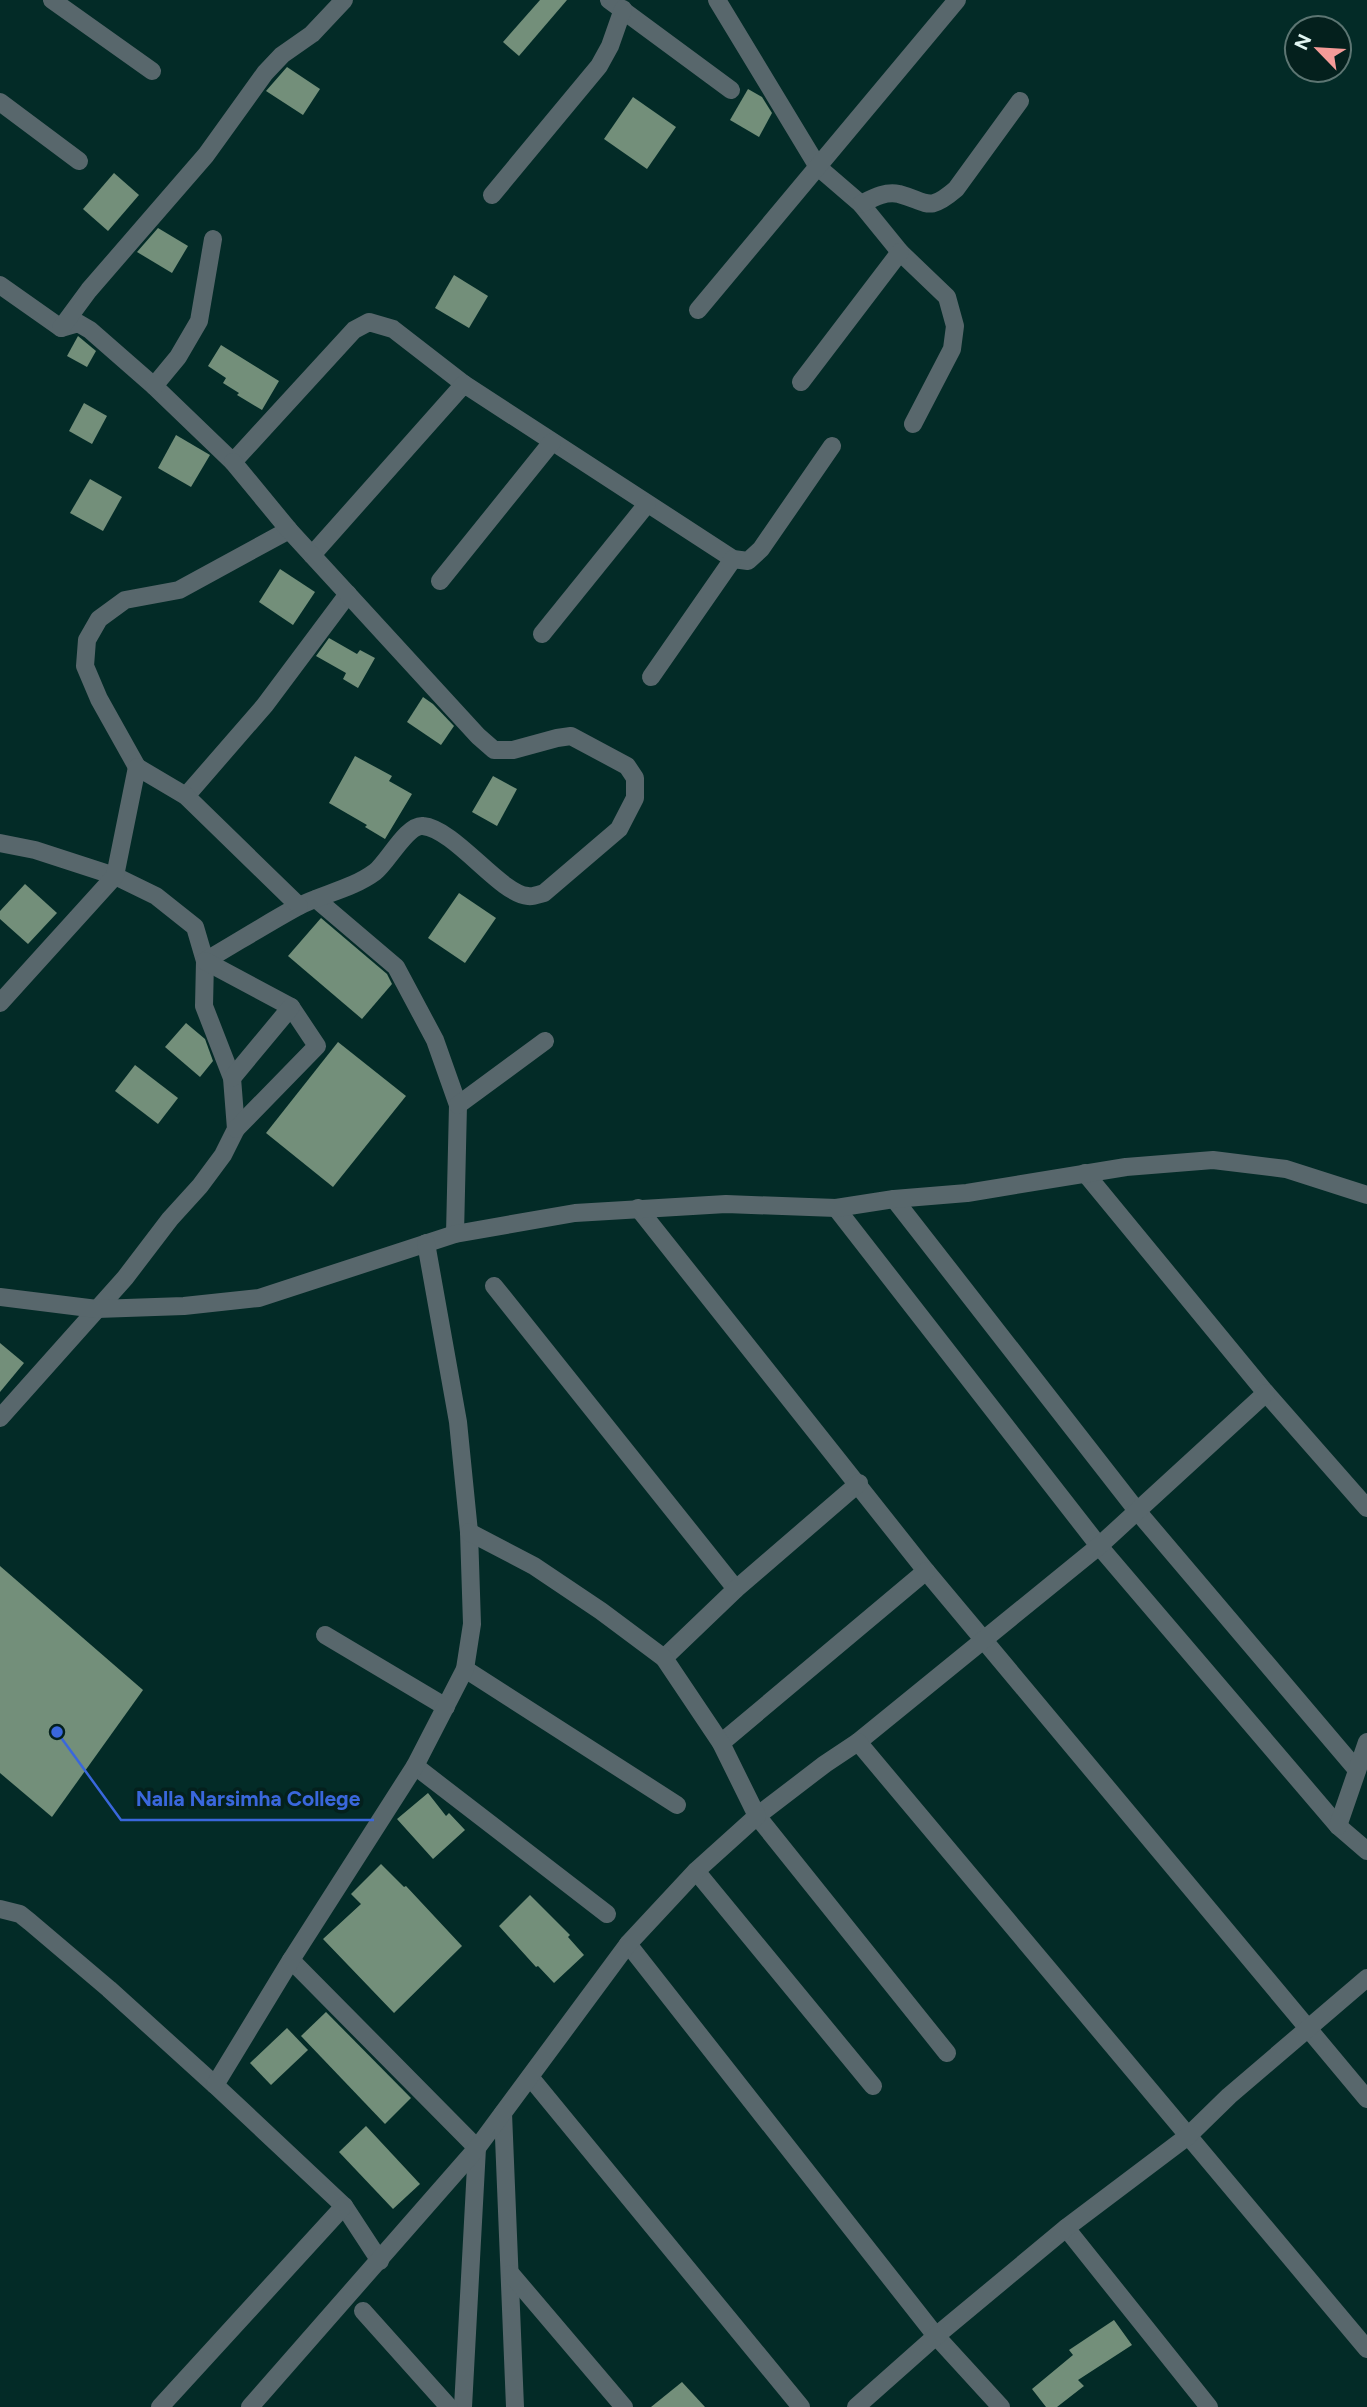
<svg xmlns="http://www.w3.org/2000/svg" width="1367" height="2407" font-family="Figtree,sans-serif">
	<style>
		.building { fill: #738f7a }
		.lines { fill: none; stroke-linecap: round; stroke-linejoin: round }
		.minor { stroke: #58676c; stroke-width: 18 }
		.leader { fill: none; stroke: #3a67dc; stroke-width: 2.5 }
		.callout-dot { fill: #3a67dc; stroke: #04201d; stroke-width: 2.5 }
		.callout-label { font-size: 21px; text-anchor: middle; font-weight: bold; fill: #3a67dc; stroke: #04201d; stroke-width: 7; stroke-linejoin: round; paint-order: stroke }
	</style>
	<rect width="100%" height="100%" fill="#032b27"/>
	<g class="building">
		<path d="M540,0h27l-48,56 -16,-14z"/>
		<path d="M287,67l33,22 -17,26 -37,-24z"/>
		<path d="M748,89l14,8 10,16 -13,24 -29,-17z"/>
		<path d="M633,97l43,30 -29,42 -43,-30z"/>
		<path d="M114,173l25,22 -31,36 -25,-22z"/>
		<path d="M158,228l30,18 -16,27 -35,-21z"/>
		<path d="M454,275l34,21 -19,32 -34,-20z"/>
		<path d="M78,336l18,15 -9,16 -20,-11z"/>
		<path d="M221,345l58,36 -17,29 -25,-15 2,-2 -16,-10 3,-5 -18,-12z"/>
		<path d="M84,403l23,13 -15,28 -23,-13z"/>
		<path d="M176,435l34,20 -19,32 -33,-19z"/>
		<path d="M90,479l32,18 -19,34 -33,-18z"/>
		<path d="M280,569l35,23 -22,33 -34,-23z"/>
		<path d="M329,638l28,16 3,-4 15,8 -17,30 -15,-9 3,-6 -30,-17z"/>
		<path d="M423,697l10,7 21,22 -13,19 -34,-23z"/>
		<path d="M355,756l37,20 -3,5 23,13 -27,45 -20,-12 2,-2 -38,-22z"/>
		<path d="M493,776l24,13 -20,37 -25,-14z"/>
		<path d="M25,884l32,29 -29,31 -28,-25v-8z"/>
		<path d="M459,893l37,25 -31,45 -37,-25z"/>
		<path d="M321,918l66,56 5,10 -30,35 -74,-63z"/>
		<path d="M186,1023l19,16 8,22 -13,16 -35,-30z"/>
		<path d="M338,1042l68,54 -73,91 -67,-54z"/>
		<path d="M135,1065l43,33 -20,26 -43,-33z"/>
		<path d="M0,1343l24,20 -24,29z"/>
		<path d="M0,1566l143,124 -91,127 -52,-44z"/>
		<path d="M428,1793l18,23 3,-3 16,17 -32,29 -36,-40z"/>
		<path d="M381,1864l23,23 2,-1 56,60 -68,67 -71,-74 38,-35 -10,-10z"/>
		<path d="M530,1895l40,40 -2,2 16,18 -30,28 -16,-17 -2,1 -37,-41z"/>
		<path d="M326,2012l85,86 -26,26 -84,-88z"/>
		<path d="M287,2028l21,22 -37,35 -21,-22z"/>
		<path d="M366,2126l54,58 -27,25 -54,-57z"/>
		<path d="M1114,2320l18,25 -54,35 6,6 -27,21h-11l-14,-18 41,-34 -4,-5z"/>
		<path d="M682,2382l23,25h-54z"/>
	</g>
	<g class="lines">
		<g class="minor">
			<path d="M52,0l100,71"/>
			<path d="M609,0l122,90"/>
			<path d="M717,0l101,167 43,37 39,48 47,45 8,29 -3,23 -39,75"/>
			<path d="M0,102l79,59"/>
			<path d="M492,195l107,-129 11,-20 13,-37"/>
			<path d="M861,204c12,-6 24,-13 38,-10 29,8 29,19 57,-5l64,-88"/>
			<path d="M0,285l61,43 17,-5 12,7 64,56 79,76 121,-132 15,-8 24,7 71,55"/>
			<path d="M698,310l259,-310"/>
			<path d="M61,328l28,-38 117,-135 59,-82 17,-18 30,-21 32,-34"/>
			<path d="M801,382l99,-130"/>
			<path d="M154,386l24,-29 21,-36 14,-82"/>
			<path d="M312,555l152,-171 269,175 15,2 13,-12 71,-103"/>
			<path d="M440,581l112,-139"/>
			<path d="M542,634l105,-130"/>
			<path d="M651,677l82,-118"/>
			<path d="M137,767l-38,-68 -14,-33 2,-26 12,-21 26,-19 54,-10 110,-60"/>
			<path d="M186,796l79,-91 83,-111"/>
			<path d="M0,843l35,7 80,26 41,20 39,31 10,34 -1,45 28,72 4,51 -13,26 -23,31 -30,33 -45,59 -125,140"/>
			<path d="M316,899l80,68 39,73 23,65 -3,129"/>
			<path d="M205,961c31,-18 61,-37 92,-54 25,-13 55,-18 78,-35 13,-10 32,-48 48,-46 32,3 77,68 105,70 5,1 12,-2 16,-3l75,-64 16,-31v-20l-8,-12 -56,-30 -14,2 -44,12h-19l-16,-14 -189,-206 -56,-68"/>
			<path d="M205,961l86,46 26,39 -81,83"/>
			<path d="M0,1003l115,-127 22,-109 49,29 113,110"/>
			<path d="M232,1078l59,-71"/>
			<path d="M458,1105l87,-64"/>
			<path d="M1085,1173l181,220 101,115"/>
			<path d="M894,1199l244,313 219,258"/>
			<path d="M638,1208l288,363 441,528"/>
			<path d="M836,1208l263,338 239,280 29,25"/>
			<path d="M494,1286l242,303"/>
			<path d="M0,1297l97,12 87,-3 75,-8 196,-64 120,-21 151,-9 110,4 58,-9 73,-6 159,-26 87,-7 73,9 81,26"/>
			<path d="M325,1635l121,72"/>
			<path d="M664,1658l72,-69 123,-106"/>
			<path d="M465,1669l212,136"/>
			<path d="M858,1742l241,-196 167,-153"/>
			<path d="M721,1743l205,-172"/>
			<path d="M415,1766l192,148"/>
			<path d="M1338,1826l29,-84"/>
			<path d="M696,1871l177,215"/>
			<path d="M0,1909l20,5 10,8 79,67 106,96"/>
			<path d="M628,1944l308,392 65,71"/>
			<path d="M291,1960l186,188 -14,259"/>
			<path d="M947,2053l-190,-237 68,-52 33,-22 509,607"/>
			<path d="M530,2077l271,330"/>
			<path d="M503,2113l12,294"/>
			<path d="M1066,2228l143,179"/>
			<path d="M380,2261l-36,-55 -129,-121 76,-125 124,-194 50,-97 7,-45 -3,-92 -11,-110 -32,-179"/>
			<path d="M511,2274l113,133"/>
			<path d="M363,2311l86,96"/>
			<path d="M160,2407l184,-201"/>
			<path d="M250,2407l227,-259 151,-204 68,-73 61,-55 -36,-73 -57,-85 -63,-47 -67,-45 -65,-34"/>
			<path d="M856,2407l80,-71 130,-108 122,-92 41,-40 138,-118"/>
		</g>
	</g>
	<path class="leader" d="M57 1732L121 1820H374"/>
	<circle class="callout-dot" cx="57" cy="1732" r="7"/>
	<g class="callout-label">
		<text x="248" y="1806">Nalla Narsimha College</text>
	</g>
	<g transform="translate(1318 49) rotate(295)"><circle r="33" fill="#04201d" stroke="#5c7572" stroke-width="2"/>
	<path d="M0-5L12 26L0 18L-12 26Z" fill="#f59b98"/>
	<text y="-10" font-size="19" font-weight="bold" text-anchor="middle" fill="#e1f5f2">N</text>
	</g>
</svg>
